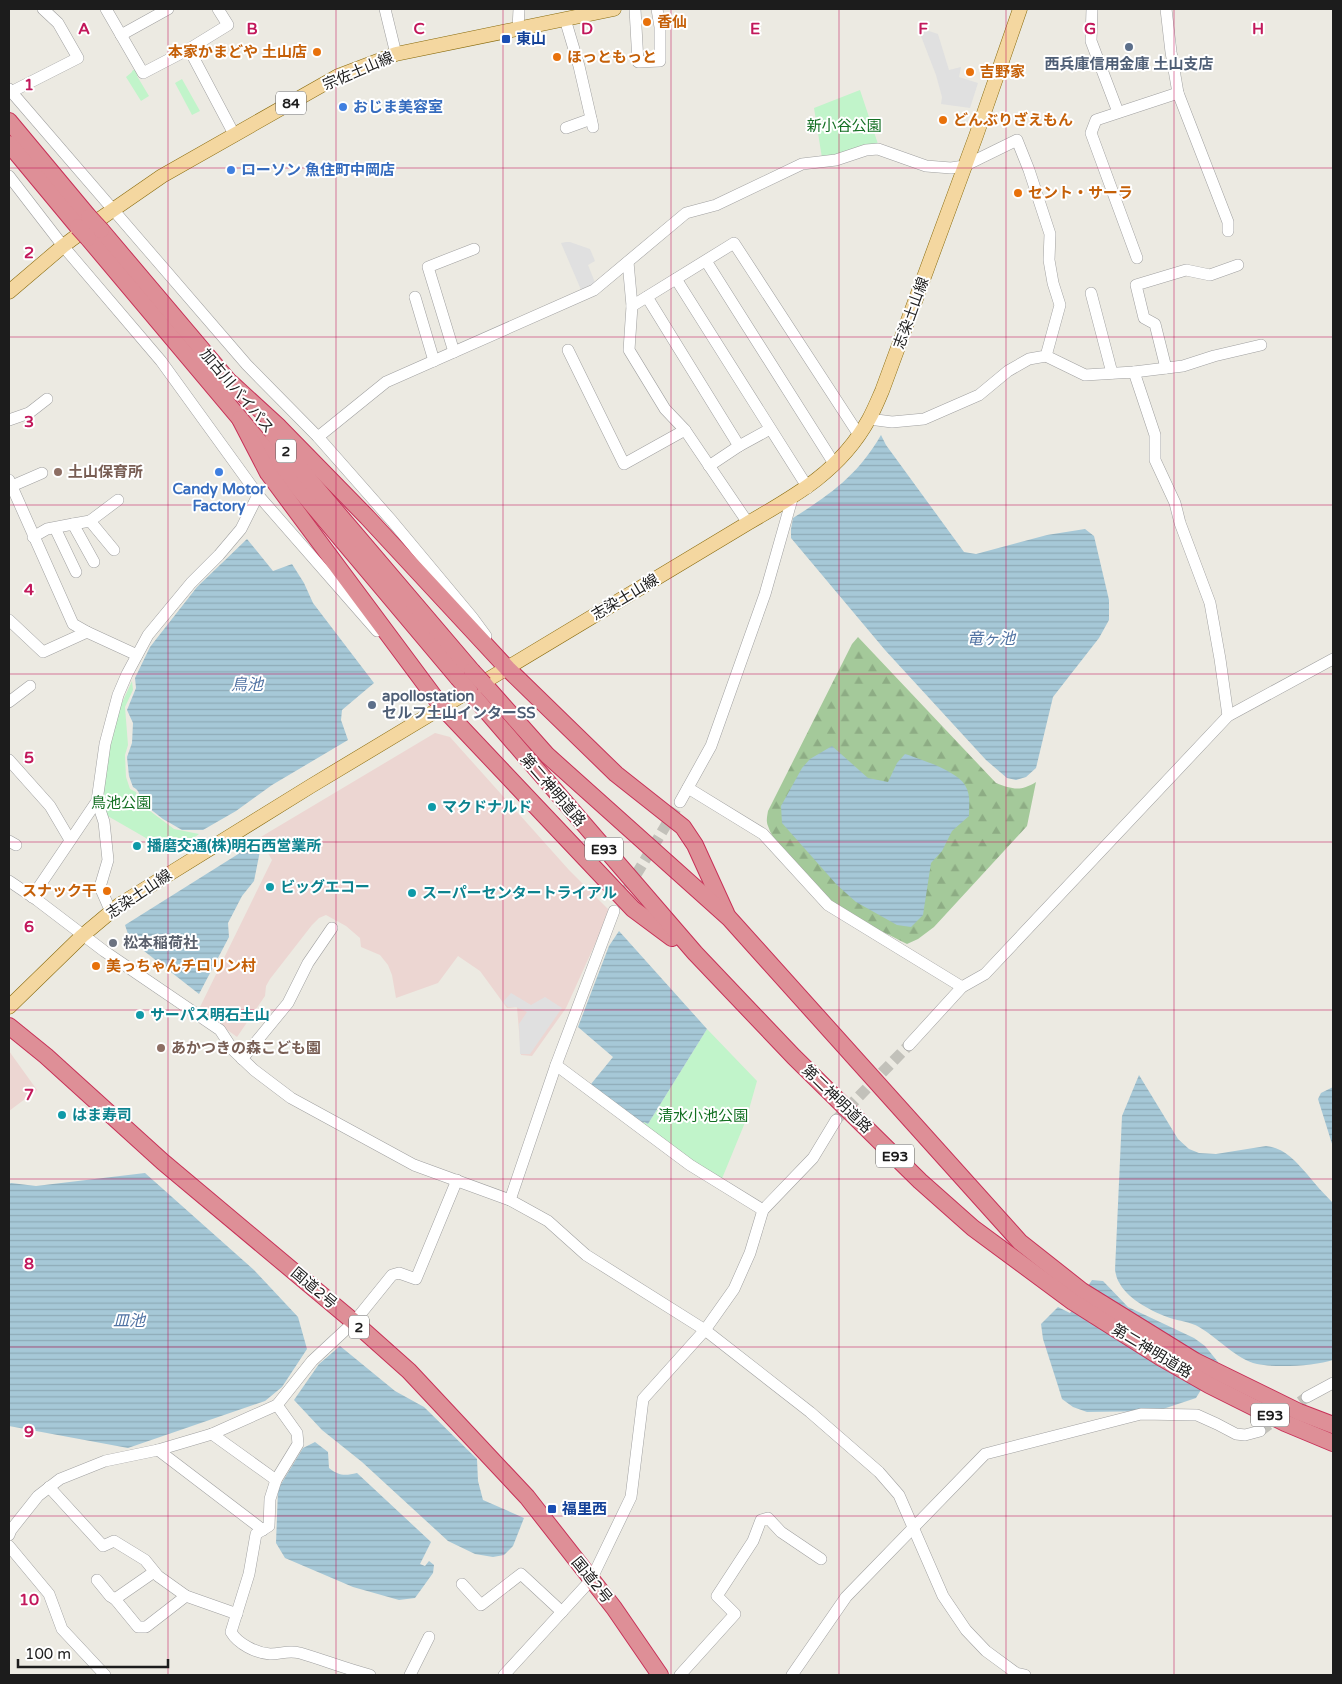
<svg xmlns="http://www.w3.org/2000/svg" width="1342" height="1684" font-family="'Varela Round','Noto Sans JP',sans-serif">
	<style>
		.commercial { fill: #ecd6d2 }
		.forest { fill: url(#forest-firs) }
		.park { fill: #c1f4ca }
		.parking { fill: #e0e0e0 }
		.water { fill: url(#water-rules) }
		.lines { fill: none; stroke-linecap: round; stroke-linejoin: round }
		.minor-tunnel { stroke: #c2c1ba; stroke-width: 11; stroke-dasharray: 11 5.5; stroke-linecap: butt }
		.minor-casing { stroke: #a0a0a0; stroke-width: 12 }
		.major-casing { stroke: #886a0c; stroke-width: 15 }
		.highway-casing { stroke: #c83158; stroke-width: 18 }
		.minor { stroke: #fff; stroke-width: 11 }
		.major { stroke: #f4d7a0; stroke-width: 14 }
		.highway { stroke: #de8f97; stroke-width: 16 }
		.highway-bridge-casing { stroke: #c83158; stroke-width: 18; stroke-linecap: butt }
		.highway-bridge { stroke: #de8f97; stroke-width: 16 }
		.grid { fill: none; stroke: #c2185b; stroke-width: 1; stroke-opacity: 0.55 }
		.food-dot { fill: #e8710a; stroke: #fff; stroke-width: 2 }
		.transit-dot { fill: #1a4fb4; stroke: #fff; stroke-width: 2 }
		.service-dot { fill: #5c6f8a; stroke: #fff; stroke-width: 2 }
		.shop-dot { fill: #3f7fe0; stroke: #fff; stroke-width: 2 }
		.education-dot { fill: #8d6e63; stroke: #fff; stroke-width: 2 }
		.culture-dot { fill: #0f9aa8; stroke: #fff; stroke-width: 2 }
		.worship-dot { fill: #6b7280; stroke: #fff; stroke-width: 2 }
		.labels { text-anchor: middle; stroke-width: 4; stroke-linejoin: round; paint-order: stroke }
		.shield { fill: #fff; stroke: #606060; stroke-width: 1 }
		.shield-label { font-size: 14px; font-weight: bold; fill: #1c1c1c }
		.food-label { font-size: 15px; font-weight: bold; fill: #c56008; stroke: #fff; text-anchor: start }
		.transit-label { font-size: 15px; font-weight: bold; fill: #164399; stroke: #fff; text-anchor: start }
		.service-label { font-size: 15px; font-weight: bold; fill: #4e5e75; stroke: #fff }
		.street-label { font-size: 15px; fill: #1c1c1c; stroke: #fff }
		.shop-label { font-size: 15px; font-weight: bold; fill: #366cbe; stroke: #fff; text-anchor: start }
		.park-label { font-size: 15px; fill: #147023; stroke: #fff }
		.education-label { font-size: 15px; font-weight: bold; fill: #785e54; stroke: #fff; text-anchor: start }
		.culture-label { font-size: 15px; font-weight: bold; fill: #0d838f; stroke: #fff; text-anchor: start }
		.worship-label { font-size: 15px; font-weight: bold; fill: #5b616d; stroke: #fff; text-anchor: start }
		.water-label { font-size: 16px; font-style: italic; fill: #5173a3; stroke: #fff }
		.grid-label { font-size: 16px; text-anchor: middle; font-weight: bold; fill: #c2185b; stroke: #fff; stroke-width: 4; stroke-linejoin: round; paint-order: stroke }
	</style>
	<defs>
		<pattern id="forest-firs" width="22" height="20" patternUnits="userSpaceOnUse" patternTransform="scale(1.25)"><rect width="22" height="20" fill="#a4c99a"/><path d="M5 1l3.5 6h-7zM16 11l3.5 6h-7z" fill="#8dac84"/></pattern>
		<pattern id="water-rules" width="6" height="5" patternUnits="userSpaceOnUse" patternTransform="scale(1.25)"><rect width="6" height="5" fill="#a6c8d7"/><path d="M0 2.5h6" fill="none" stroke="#8eabb8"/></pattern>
	</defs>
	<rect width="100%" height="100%" fill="#eceae2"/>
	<g class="commercial">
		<path d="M435,733l15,4 119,133 41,41 -44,97 -34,48 -11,-1 -4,-48 -10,1 -27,-37 -22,-15 -20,27 -42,15 -4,-23 -4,-10 -8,-10 -19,-8 -1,-9 -14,-12 -20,-11 -7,3 -7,7 -42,54 -4,7 -1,10 -28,41 -38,-28 73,-149 -13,-22z"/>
		<path d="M9,1051l28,39 -28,21z"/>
	</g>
	<path class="forest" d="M858,637l138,146c16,6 24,9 40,-1l-9,44 -93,101 -16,12 -11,5c-21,-11 -45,-21 -65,-35 -21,-15 -66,-58 -74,-83 -2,-5 -1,-9 0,-15l84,-167z"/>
	<g class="park">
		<path d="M135,69l4,6 -2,1 12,20 -8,5 -15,-24 6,-5v-1z"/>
		<path d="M182,79l18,32 -8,4 -17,-32z"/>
		<path d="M860,90l19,57 -57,11 -8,-50z"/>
		<path d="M132,681l1,9 -8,17 3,38 -3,10 1,22 4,12 6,3 2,10 36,27 25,5 -27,19 -66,-38 -6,-14 15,-83z"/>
		<path d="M707,1029l50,52 -11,39 -25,61 -79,-56 2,-3 4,2z"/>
	</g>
	<g class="parking">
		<path d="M926,30l12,4 11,36 12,-3 -2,10 19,6 -8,25 -29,-4 1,-7 -6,-22 -17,-44z"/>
		<path d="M566,242h4l20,7 5,12 -7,4 8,20 -14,7 -21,-49z"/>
		<path d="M511,993l20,12 14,-8 17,11 -32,46h-10l-1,-30 8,-12 -11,-5h-8l-5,-5z"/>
	</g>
	<g class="water">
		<path d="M881,435l5,10 78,107 12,2 71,-19 38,-6 9,7 15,64v20l-10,18 -46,59 -17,71 -10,9 -10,3 -9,-2 -21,-18 -101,-110 -94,-112v-9l2,-11c38,-24 65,-43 88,-83z"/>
		<path d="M247,539l26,32 19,-7 12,19 9,20 61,80 -32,27 -1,10 7,20 -76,45 -36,26 -33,19h-21l-19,-11 -23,-18c0,-7 -1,-11 -7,-14l-4,-11 -2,-19 5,-14 1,-20 -6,-13 9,-22 -1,-10 15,-31 47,-60z"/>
		<path d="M832,746l36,32 20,4 9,-19 8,-9c15,5 52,17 60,31 6,10 4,20 4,31l-17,15 -10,20 -11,12 -8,52 -12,12 -14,-2 -41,-23 -19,-17 -55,-62 -1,-17 21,-38 8,-9z"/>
		<path d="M251,846h4l5,5 -6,30 -12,15 -14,27 1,14 -30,57 -69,-54 -5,-15z"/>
		<path d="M619,931l88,98 -59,95 -4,-2 -2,3 -51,-41 22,-27 -35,-30 31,-81z"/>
		<path d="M1139,1075l39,64 11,10 10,4 17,1 50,-8c19,2 29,15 41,28 8,10 17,20 26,29v157c-17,6 -58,8 -76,4 -21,-5 -39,-26 -58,-37 -8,-5 -20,-6 -29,-9 -17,-6 -41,-18 -50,-34 -3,-4 -4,-9 -5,-14l7,-154z"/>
		<path d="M1333,1087v60l-15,-48 3,-6z"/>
		<path d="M145,1173l109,97 44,47 9,32 -25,38 -17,14 -137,47 -119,-22v-242l2,-1 25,3z"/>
		<path d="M1092,1280l11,1 25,26 66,31 11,8 13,16 -22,36 -39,13 -70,1 -14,-5 -11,-8 -3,-10 -16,-50 -2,-15 17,-17 12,6z"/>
		<path d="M340,1346l55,45 29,16 53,52 1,22 5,19 41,18 -11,28 -9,9 -11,2 -18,-3 -27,-13 -86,-79 -40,-32 -28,-30 25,-36z"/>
		<path d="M315,1442l13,10 1,16c10,8 16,8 28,5l74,69 -11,22 5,2 4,-5 5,4 -1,8 -18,25 -16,2 -46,-13 -68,-29 -9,-15 2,-54 25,-41z"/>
	</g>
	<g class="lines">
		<g class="minor-tunnel">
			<path d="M619,903l61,-101"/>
			<path d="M836,1120l73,-75"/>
			<path d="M1260,1431l47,-34"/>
		</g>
		<g class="minor-casing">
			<g id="minor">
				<path d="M106,9l37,64 46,-24 39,-24 -10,-16"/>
				<path d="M385,9l11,45"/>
				<path d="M635,9l3,53 22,-1v-34l-3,-18"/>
				<path d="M1092,9l-1,32 27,71"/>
				<path d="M1166,9l5,43 7,41 50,129v9"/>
				<path d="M565,19l14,47 14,61"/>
				<path d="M518,29l1,-20"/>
				<path d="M121,35l47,-26"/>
				<path d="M189,49l46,87"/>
				<path d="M9,89l238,276 71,72 74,84 80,96 14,19"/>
				<path d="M11,92l67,-34 -20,-35 -15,-14"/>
				<path d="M566,128l25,-9"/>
				<path d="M9,176l54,70 98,115 97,134 119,136"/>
				<path d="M1137,258l-46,-125 5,-13 82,-27"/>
				<path d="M706,261l129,204"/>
				<path d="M628,262l4,44 -3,44 36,59 20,21 63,93"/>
				<path d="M676,279l132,209"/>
				<path d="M1091,293l21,80"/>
				<path d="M415,297l19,64"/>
				<path d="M647,297l92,149"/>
				<path d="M632,306l102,-63 125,192"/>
				<path d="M568,350l56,114 61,-34"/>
				<path d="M454,352l-26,-85 46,-18"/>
				<path d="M1046,356l39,19 49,-3 21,63v25l20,43 5,20 30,80 10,56 8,57"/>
				<path d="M1166,368l-11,-44 -11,-6 -8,-33 50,-15 24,5 28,-10"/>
				<path d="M1134,372l49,-6 31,-10 47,-11"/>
				<path d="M9,420l20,-7 18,-14"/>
				<path d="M318,437l68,-55 208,-92 92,-77 30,-8 86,-41 34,-4 30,-10 12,-1 48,17 25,2 13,-2 53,-26 12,30 21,64 -1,26 4,23 7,22 -14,51 -17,3 -21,12 -29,24 -55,24 -32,3 -23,-3"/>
				<path d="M709,466l30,-20 31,-17"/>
				<path d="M9,480l64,144 14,8"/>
				<path d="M12,486l30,-13"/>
				<path d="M90,521l28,-21"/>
				<path d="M73,524l17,-3 24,29"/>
				<path d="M55,528l21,44"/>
				<path d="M33,537l14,-8 26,-5 21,38"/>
				<path d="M9,620l34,32 44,-20 50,23"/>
				<path d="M9,702l21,-16"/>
				<path d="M9,760l41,46 20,34"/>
				<path d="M688,788l75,46 65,71 134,82"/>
				<path d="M680,802l31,-56 54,-152 27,-95"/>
				<path d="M9,841l7,4"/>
				<path d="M9,881l28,19 67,51 116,79 13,20 21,20 37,28 123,67 96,35 38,21 38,34 119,75 105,82 69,60 20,23 44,101 23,34 20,21 30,22 9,2"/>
				<path d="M32,897l65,-96"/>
				<path d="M111,912l-11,-25 8,-27 -4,-38 -7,-21 8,-57 13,-49 9,-21 21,-39 43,-52 28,-28 22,-26 17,-34"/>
				<path d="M909,1045l53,-58 23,-13 243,-258 105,-57"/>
				<path d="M242,1059l46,-56 20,-40 24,-35"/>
				<path d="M556,1065l134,100 73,45"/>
				<path d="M510,1200l46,-135 58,-154"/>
				<path d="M1307,1397l26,-14"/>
				<path d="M277,1405l20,28 1,11 -22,36 -6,19 -1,27 -13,8 -7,40 -18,58c7,12 25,21 39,22 12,0 17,-4 30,-1 24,7 46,16 70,22"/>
				<path d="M212,1434l64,46"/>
				<path d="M158,1450l105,80"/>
				<path d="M49,1487l54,59 11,-5 31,19 13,16 28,20 51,18"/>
				<path d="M9,1535l2,-5 27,-34 22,-17 45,-18 53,-11 54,-16 65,-29 35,-44 42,-39 38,-47 7,-2 17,6 41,-99"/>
				<path d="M9,1546l40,48 13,35 43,46"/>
				<path d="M154,1572l-39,27 23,28h8l40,-31"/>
				<path d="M97,1580l13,16 5,3"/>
				<path d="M462,1584l19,21 40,-31 41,38"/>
				<path d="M410,1675l19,-38"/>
				<path d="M504,1675l87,-95 40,-83 12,-98 62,-69 29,-41 16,-36 13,-43 50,-52 23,-38"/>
				<path d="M680,1675l55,-61 -18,-18 36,-55 8,-21 7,-2 13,14 40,27"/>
				<path d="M792,1675l54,-78 139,-143 156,-40 56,1 20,9 19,10 9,1 15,-4"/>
			</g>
		</g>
		<g class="major-casing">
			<g id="major">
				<path d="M9,292l54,-46 31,-23 68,-47 176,-100 58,-22 218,-45"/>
				<path d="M9,1007l73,-71 37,-31 192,-119 437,-263c49,-28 93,-53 121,-104 5,-9 9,-19 13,-28l94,-255 44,-127"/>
			</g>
		</g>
		<g class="highway-casing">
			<g id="highway">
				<path d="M9,121l80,96"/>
				<path d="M9,144l69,83"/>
				<path d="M101,230l137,162"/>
				<path d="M88,238l370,440"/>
				<path d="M231,383l48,44 88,90 141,152 108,105 67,53 12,18 31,68"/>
				<path d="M240,419l28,54 174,234 191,202 39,29"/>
				<path d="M273,434l39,49 160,188"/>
				<path d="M484,684l63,71 182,163 291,324 62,49 113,70 104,51 34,13"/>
				<path d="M470,692l225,261 99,104 126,124 53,47 100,74 87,55 49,28 76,38 48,20"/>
				<path d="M9,1026l37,30 117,106 191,160 55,49 118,126 87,111 46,67"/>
			</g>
		</g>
		<use href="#minor" class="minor"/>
		<use href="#major" class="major"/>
		<use href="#highway" class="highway"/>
		<g class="highway-bridge-casing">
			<g id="highway-bridge">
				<path d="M89,217l12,13"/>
				<path d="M78,227l10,11"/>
				<path d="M472,671l12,13"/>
				<path d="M458,678l12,14"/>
			</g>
		</g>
		<use href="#highway-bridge" class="highway-bridge"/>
	</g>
	<path class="grid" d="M168,9v1666M336,9v1666M503,9v1666M671,9v1666M839,9v1666M1006,9v1666M1174,9v1666M9,168h1324M9,337h1324M9,505h1324M9,674h1324M9,842h1324M9,1010h1324M9,1179h1324M9,1347h1324M9,1516h1324"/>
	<g class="food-dot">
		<circle cx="647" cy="22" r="5"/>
		<circle cx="317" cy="52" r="5"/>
		<circle cx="557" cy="57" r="5"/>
		<circle cx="970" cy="72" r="5"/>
		<circle cx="943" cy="120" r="5"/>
		<circle cx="1018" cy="193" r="5"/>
		<circle cx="107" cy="891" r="5"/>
		<circle cx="96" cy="966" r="5"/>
	</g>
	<g class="transit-dot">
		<rect x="501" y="34" width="10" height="10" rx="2.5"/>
		<rect x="547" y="1504" width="10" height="10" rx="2.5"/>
	</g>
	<g class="service-dot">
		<circle cx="1129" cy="47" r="5"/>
		<circle cx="372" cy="705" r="5"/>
	</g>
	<g class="shop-dot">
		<circle cx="343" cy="107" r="5"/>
		<circle cx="231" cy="170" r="5"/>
		<circle cx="219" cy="472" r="5"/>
	</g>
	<g class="education-dot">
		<circle cx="58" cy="472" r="5"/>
		<circle cx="161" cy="1048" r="5"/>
	</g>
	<g class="culture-dot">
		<circle cx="432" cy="807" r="5"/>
		<circle cx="137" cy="846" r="5"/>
		<circle cx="270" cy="887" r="5"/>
		<circle cx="412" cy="893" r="5"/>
		<circle cx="140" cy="1015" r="5"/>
		<circle cx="62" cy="1115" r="5"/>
	</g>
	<circle class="worship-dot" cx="113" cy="943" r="5"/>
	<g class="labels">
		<g class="shield">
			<rect x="276" y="91.5" width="30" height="23" rx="4"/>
			<rect x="276" y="439.5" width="20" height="23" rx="4"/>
			<rect x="585" y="837.5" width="38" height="23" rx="4"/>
			<rect x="876" y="1144.5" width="38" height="23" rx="4"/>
			<rect x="349" y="1315.5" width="20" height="23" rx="4"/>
			<rect x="1251" y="1403.5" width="38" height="23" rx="4"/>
		</g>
		<g class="shield-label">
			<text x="291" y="108">84</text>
			<text x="286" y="456">2</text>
			<text x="604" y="854">E93</text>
			<text x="895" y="1161">E93</text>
			<text x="359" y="1332">2</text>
			<text x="1270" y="1420">E93</text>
		</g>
		<g class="food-label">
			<text x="657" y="27">香仙</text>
			<text x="307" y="57" text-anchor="end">本家かまどや 土山店</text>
			<text x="567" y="62">ほっともっと</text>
			<text x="980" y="77">吉野家</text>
			<text x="953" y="125">どんぶりざえもん</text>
			<text x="1028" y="198">セント・サーラ</text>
			<text x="97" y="896" text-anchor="end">スナック干</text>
			<text x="106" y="971">美っちゃんチロリン村</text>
		</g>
		<g class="transit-label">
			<text x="516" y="44">東山</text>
			<text x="562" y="1514">福里西</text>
		</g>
		<g class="service-label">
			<text x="1129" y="69">西兵庫信用金庫 土山支店</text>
			<text x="382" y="701" text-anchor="start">apollostation<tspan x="382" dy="17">セルフ土山インターSS</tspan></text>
		</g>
		<g class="street-label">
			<text transform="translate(358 71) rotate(-23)" y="5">宗佐土山線</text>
			<text transform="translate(911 313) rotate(-70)" y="5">志染土山線</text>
			<text transform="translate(237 391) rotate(50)" y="5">加古川バイパス</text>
			<text transform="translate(625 597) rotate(-31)" y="5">志染土山線</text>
			<text transform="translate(553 790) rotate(49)" y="5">第二神明道路</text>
			<text transform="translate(139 894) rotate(-34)" y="5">志染土山線</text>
			<text transform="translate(837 1099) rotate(44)" y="5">第二神明道路</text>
			<text transform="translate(314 1288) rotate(40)" y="5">国道2号</text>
			<text transform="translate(1152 1351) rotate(31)" y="5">第二神明道路</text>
			<text transform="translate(592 1580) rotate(51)" y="5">国道2号</text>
		</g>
		<g class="shop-label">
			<text x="353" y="112">おじま美容室</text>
			<text x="241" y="175">ローソン 魚住町中岡店</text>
			<text x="219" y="494" text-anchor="middle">Candy Motor<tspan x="219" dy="17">Factory</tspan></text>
		</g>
		<g class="park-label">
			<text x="844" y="131">新小谷公園</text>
			<text x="121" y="808">鳥池公園</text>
			<text x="703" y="1121">清水小池公園</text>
		</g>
		<g class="education-label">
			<text x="68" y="477">土山保育所</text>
			<text x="171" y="1053">あかつきの森こども園</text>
		</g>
		<g class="culture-label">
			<text x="442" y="812">マクドナルド</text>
			<text x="147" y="851">播磨交通(株)明石西営業所</text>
			<text x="280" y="892">ビッグエコー</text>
			<text x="422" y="898">スーパーセンタートライアル</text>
			<text x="150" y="1020">サーパス明石土山</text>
			<text x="72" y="1120">はま寿司</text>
		</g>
		<g class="worship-label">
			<text x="123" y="948">松本稲荷社</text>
		</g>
		<g class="water-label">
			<text x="991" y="644">竜ヶ池</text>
			<text x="247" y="690">鳥池</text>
			<text x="129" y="1326">皿池</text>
		</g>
	</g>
	<g class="grid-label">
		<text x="84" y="34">A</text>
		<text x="252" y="34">B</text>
		<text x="419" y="34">C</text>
		<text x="587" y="34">D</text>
		<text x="755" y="34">E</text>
		<text x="923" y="34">F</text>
		<text x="1090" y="34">G</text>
		<text x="1258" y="34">H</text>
		<text x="29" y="90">1</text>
		<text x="29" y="258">2</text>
		<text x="29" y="427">3</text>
		<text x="29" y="595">4</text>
		<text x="29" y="763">5</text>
		<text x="29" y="932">6</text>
		<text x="29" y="1100">7</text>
		<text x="29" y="1269">8</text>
		<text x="29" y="1437">9</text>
		<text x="29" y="1605">10</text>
	</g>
	<rect width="1342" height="1684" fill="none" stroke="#1c1c1c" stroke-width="20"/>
	<path d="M18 1659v8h150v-8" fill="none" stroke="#1c1c1c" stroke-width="2.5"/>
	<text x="25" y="1659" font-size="15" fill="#1c1c1c" stroke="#ffffff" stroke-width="4" paint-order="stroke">100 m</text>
</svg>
